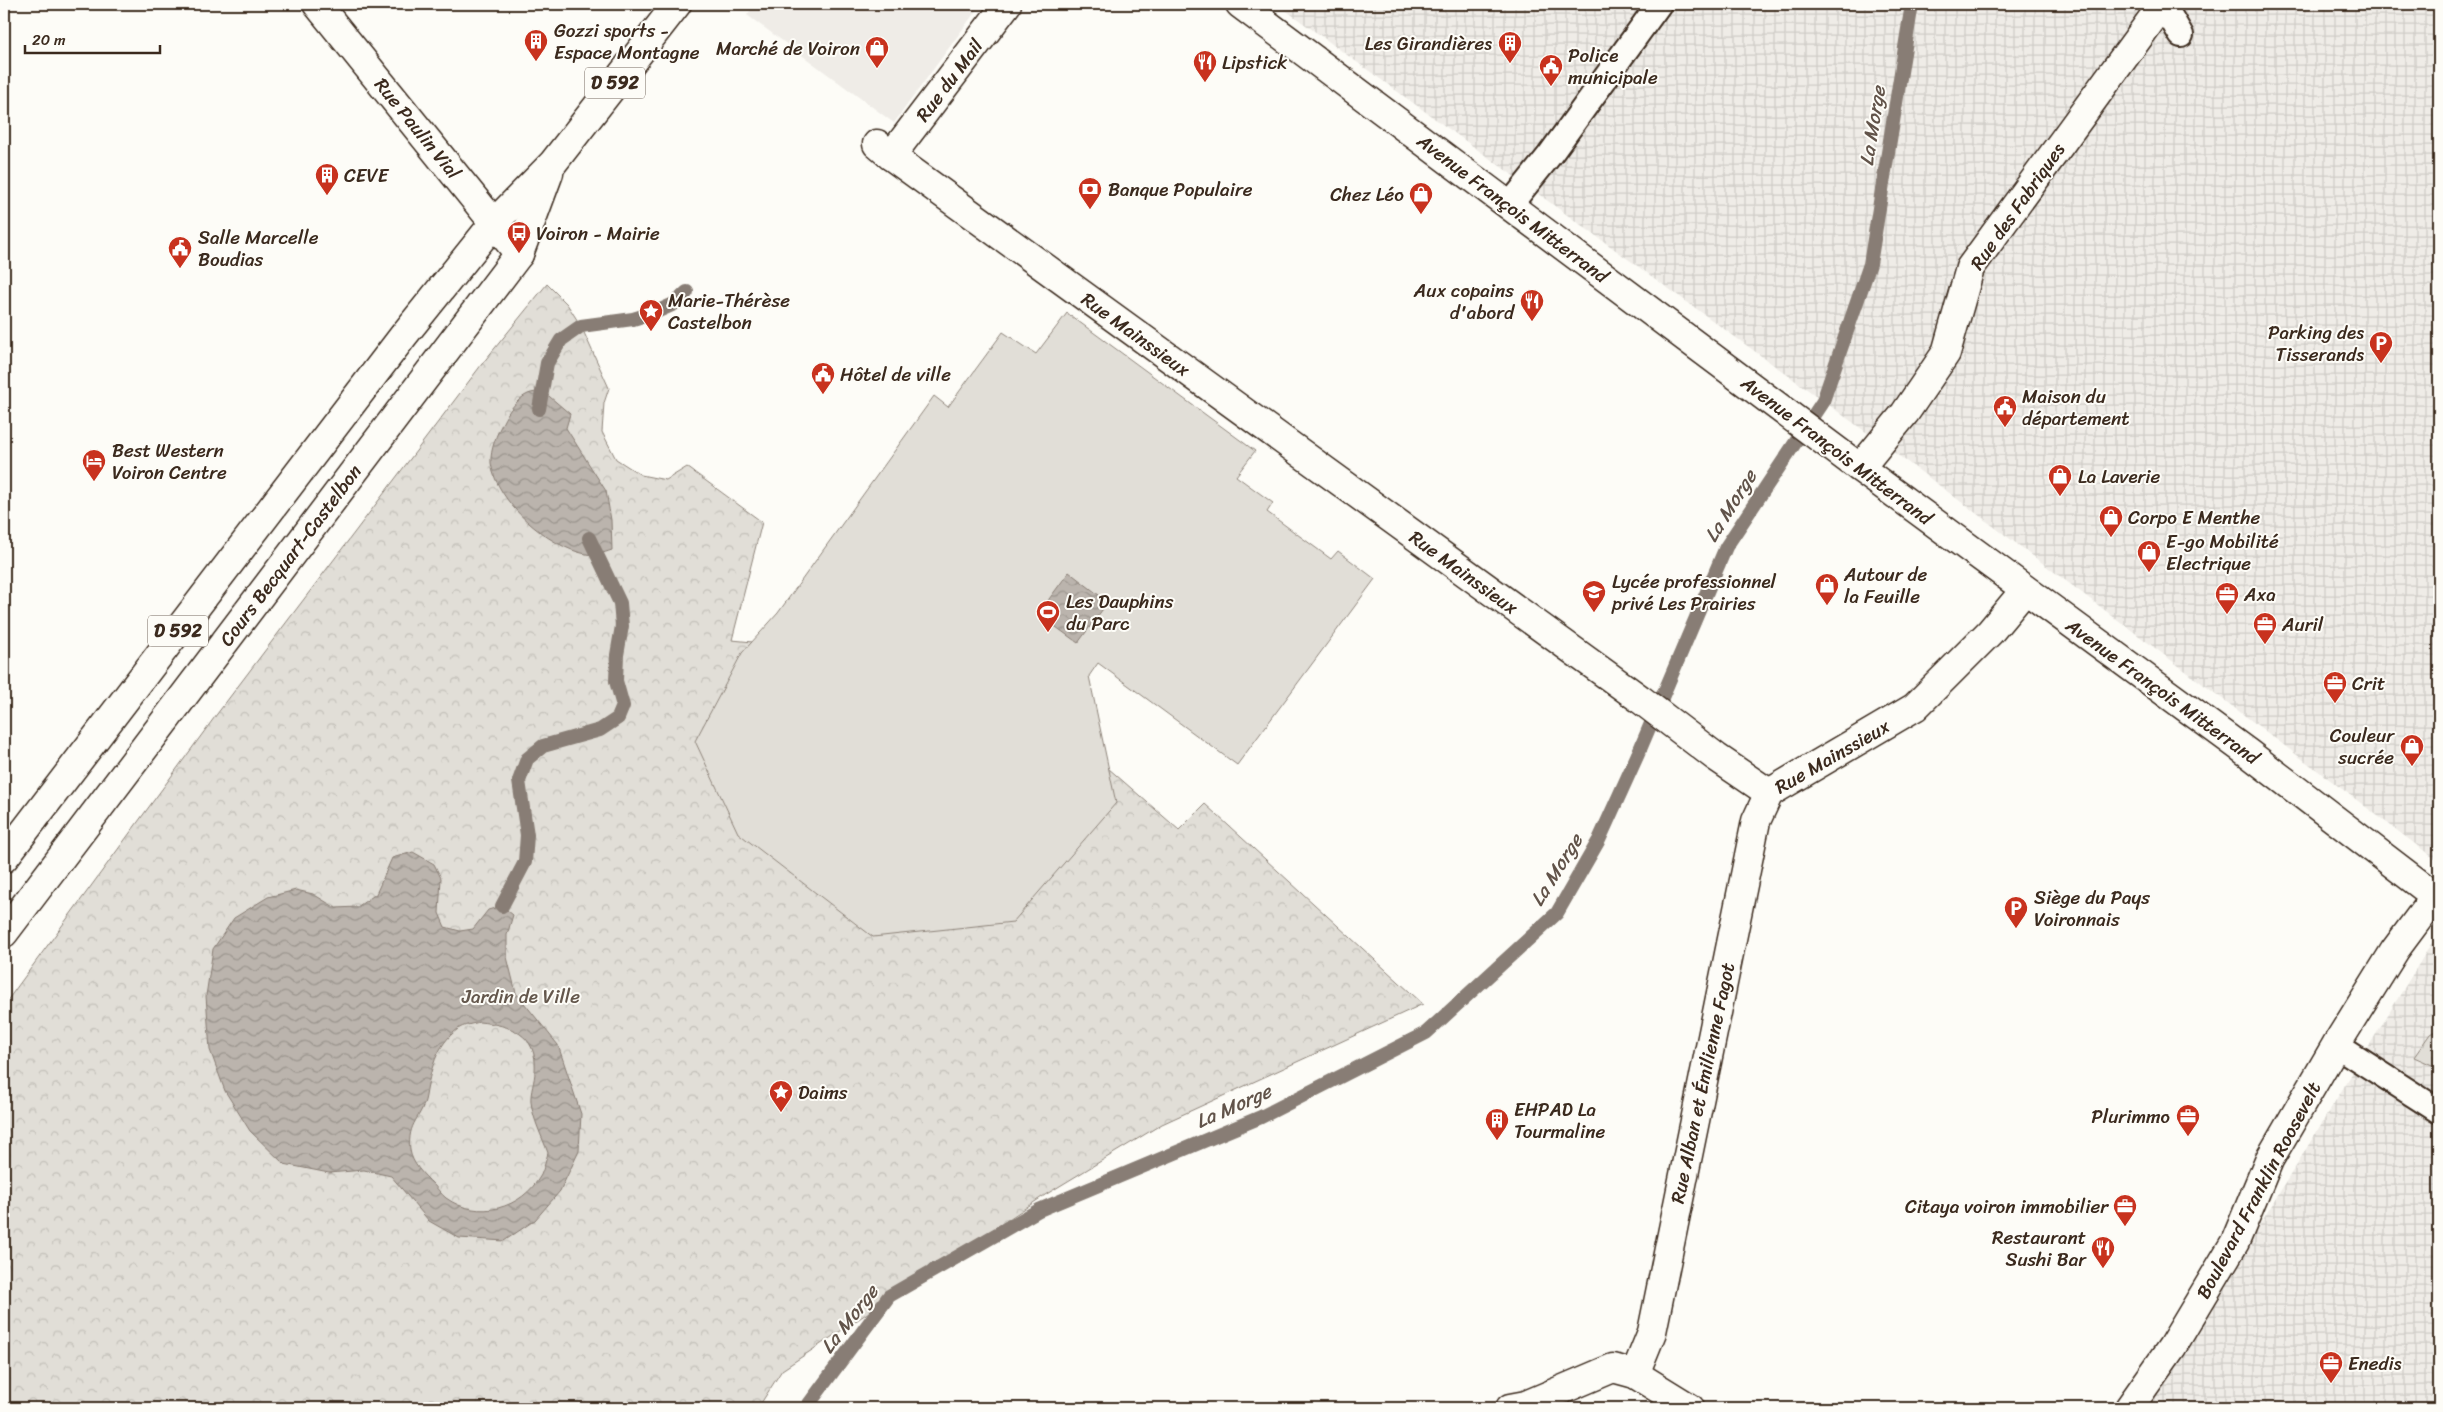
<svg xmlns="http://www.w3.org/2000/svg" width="2443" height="1412" font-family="Sriracha,sans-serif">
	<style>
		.built { fill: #efece7 }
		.industrial { fill: url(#industrial-grid) }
		.grass { fill: url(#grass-tufts); stroke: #8e847a }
		.park { fill: url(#park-crowns); stroke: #8e847a }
		.pitch { fill: #e1ded7; stroke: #8e847a }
		.water { fill: url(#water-waves); stroke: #887d74; fill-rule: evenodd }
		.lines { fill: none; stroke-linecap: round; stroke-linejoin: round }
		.stream { stroke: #887d74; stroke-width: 14 }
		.lane-casing { stroke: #3b2a1e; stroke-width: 28 }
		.street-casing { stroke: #3b2a1e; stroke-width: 31 }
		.primary-casing { stroke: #3b2a1e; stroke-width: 31 }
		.lane { stroke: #fdfcf7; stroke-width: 24 }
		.street { stroke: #fdfcf7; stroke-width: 28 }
		.primary { stroke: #fdfcf7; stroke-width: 28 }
		.labels { text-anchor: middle; stroke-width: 4; stroke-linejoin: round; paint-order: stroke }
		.shield { fill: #fdfcf7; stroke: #75695f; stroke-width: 1 }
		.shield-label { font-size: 18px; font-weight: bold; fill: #3b2a1e }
		.poi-label { font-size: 19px; fill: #3b2a1e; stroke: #fdfcf7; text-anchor: start }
		.street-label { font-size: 19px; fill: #3b2a1e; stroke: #fdfcf7 }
		.park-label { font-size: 19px; fill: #64574c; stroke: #fdfcf7 }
		.water-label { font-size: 20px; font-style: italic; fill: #615349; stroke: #fdfcf7 }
	</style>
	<defs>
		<pattern id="industrial-grid" width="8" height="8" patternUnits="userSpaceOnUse" patternTransform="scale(1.25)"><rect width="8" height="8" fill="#efece7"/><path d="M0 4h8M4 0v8" fill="none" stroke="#cecbc6"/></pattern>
		<pattern id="grass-tufts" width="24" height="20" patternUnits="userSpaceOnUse" patternTransform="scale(1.25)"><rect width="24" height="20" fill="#e1ded7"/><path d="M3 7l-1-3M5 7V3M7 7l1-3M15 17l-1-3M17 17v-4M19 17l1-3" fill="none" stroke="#c2bfb8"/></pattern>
		<pattern id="park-crowns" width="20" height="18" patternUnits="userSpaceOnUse" patternTransform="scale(1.25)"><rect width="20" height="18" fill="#e1ded7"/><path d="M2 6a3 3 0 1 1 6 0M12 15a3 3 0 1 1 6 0" fill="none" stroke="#c2bfb8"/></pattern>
		<pattern id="water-waves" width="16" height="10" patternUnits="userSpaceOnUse" patternTransform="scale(1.25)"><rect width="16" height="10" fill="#bbb4ad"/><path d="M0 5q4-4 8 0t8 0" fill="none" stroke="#99938c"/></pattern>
	</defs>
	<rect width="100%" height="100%" fill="#fdfcf7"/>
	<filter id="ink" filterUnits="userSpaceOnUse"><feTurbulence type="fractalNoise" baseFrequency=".02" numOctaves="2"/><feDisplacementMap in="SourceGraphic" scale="10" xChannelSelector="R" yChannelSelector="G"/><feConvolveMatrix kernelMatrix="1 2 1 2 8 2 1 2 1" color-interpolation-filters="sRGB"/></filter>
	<g filter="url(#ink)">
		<path class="built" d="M755,4h226l-87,119 -147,-108z"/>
		<g class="industrial">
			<path d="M1277,4h1160l2,5v853l-507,-382z"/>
			<path d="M2439,931v477h-291z"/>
		</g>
		<path class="grass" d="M2439,1029v39l-25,-11 16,-23z"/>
		<path class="park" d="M547,284l20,20 14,22 28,62 -5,15 -2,29 14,27 25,16 25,5 21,-13 75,55 -30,118 258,25 189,165 26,-26 218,200 -261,120 -117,71 -263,175 -24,38h-754v-403l213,-291 265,-350z"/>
		<path class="pitch" d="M1067,313l188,138 -19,25 37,27 -6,9 64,47 7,-8 37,28 -138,186 -139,-102 -9,13 27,127 -103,119 -140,15 -135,-104 -43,-92 47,-88 36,-40 156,-217 14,11 55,-75 33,22z"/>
		<g class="water">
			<path d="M543,391l27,23 -4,14 40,63 5,29 1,30c-9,3 -17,6 -26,4 -38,-7 -90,-52 -95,-91 -1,-13 6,-30 12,-41 4,-9 15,-24 25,-28 4,-2 11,-2 15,-3z"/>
			<path d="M1069,572l39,30 -30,41 -40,-29z"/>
			<path d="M413,852l21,12 7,14 -2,35 6,14 15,4 13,-2 15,-19 14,-4 11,9 -6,20v22l9,36 42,52 23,69 -2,37 -19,40 -25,29 -31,21 -45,-3 -30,-17 -38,-45 -27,-6 -35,3 -45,-9 -34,-33 -25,-40 -15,-41 -4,-54 7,-47 21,-31 34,-21 28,-7 17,4 23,14 21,-1 19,-13 16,-36zM479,1022c31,3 59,12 56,49 0,10 -5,21 -4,31 2,18 11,34 17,51 -2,7 -4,15 -7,22 -19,34 -63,46 -95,23 -5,-4 -9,-10 -13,-14 -9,-9 -21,-20 -23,-34 -3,-29 12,-31 16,-54 4,-24 10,-51 32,-67 5,-4 15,-5 21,-7z"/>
		</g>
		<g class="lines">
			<g class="stream">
				<path d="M539,409l8,-46 14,-23 20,-14 52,-7 23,-7 18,-8 13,-12"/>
				<path d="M502,906l23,-44 2,-27 -8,-54 8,-22 16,-13 57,-16 18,-12 5,-12 -7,-25 1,-26 5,-29 -2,-23 -31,-65"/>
				<path d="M806,1408l83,-112 150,-86 222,-93 165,-84 131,-120 42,-73 39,-86 88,-207 97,-146 47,-137 42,-260"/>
			</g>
			<g class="lane-casing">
				<g id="lane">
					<path d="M2163,4l18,31"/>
					<path d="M1509,206l40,-50 110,-152"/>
					<path d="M2336,1045l103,66"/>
				</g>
			</g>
			<g class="street-casing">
				<g id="street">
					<path d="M317,4l202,250"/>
					<path d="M1240,4l620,464 388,285 187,143"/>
					<path d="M877,144l14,12 749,543 76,58 53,36"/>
					<path d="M891,156l116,-152"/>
					<path d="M1860,468l45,-55 41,-60 24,-85 193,-264"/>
					<path d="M1769,793l146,-86 75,-75 35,-42"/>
					<path d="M1635,1374l17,-42 104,-511 13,-28"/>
					<path d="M1510,1408l16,-3 87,-37 22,6 55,34"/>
					<path d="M2129,1408l43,-61 63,-105 34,-82 67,-115 59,-95 44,-59"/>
				</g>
			</g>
			<g class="primary-casing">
				<g id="primary">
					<path d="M4,858l400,-523 90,-112 59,-60 124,-159"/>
					<path d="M4,933l515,-679 30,-81"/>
				</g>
			</g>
			<use href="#lane" class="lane"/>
			<use href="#street" class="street"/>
			<use href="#primary" class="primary"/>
		</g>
	</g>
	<defs>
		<g id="building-pin" transform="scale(1.25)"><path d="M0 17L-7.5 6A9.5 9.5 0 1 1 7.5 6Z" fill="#c8321e" stroke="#fdfcf7"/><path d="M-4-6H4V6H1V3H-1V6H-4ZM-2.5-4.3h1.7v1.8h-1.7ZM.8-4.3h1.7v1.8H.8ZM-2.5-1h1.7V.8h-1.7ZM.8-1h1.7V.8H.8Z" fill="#fff"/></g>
		<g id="shop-pin" transform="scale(1.25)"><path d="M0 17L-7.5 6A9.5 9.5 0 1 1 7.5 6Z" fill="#c8321e" stroke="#fdfcf7"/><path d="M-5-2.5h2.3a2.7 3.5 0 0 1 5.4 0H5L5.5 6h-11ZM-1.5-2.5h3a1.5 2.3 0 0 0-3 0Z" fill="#fff"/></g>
		<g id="restaurant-pin" transform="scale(1.25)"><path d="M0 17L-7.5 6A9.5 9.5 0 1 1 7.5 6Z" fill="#c8321e" stroke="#fdfcf7"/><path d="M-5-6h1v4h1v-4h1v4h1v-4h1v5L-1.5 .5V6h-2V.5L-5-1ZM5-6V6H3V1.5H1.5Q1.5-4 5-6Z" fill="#fff"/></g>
		<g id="civic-pin" transform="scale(1.25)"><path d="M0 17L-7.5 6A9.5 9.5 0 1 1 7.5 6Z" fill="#c8321e" stroke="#fdfcf7"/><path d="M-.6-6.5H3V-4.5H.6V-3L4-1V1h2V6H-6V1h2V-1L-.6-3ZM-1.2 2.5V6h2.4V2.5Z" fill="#fff"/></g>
		<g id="bank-pin" transform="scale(1.25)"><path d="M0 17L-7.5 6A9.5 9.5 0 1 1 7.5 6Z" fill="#c8321e" stroke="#fdfcf7"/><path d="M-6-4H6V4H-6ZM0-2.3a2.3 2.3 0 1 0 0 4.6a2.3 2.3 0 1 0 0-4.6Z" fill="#fff"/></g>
		<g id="bus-pin" transform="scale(1.25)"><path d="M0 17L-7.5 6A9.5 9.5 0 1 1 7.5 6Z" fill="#c8321e" stroke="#fdfcf7"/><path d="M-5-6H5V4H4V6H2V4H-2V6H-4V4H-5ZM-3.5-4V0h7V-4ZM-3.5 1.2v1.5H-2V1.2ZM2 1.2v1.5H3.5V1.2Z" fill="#fff"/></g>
		<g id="sight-pin" transform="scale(1.25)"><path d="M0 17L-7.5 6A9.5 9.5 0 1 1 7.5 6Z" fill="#c8321e" stroke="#fdfcf7"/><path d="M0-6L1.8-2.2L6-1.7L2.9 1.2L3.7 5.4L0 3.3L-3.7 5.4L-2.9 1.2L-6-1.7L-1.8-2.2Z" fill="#fff"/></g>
		<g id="parking-pin" transform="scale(1.25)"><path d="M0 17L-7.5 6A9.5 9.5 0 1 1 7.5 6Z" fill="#c8321e" stroke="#fdfcf7"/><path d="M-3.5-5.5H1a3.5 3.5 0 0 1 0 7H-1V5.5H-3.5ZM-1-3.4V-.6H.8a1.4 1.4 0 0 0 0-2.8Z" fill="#fff"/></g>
		<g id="hotel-pin" transform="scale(1.25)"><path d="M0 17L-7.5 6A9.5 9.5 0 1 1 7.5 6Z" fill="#c8321e" stroke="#fdfcf7"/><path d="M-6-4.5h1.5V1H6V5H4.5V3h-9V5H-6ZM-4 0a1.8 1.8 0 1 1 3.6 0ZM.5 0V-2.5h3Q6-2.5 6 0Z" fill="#fff"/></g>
		<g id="school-pin" transform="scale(1.25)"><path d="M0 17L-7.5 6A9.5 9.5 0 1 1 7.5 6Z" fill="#c8321e" stroke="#fdfcf7"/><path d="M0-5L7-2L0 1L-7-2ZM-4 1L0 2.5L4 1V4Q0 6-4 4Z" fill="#fff"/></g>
		<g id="office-pin" transform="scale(1.25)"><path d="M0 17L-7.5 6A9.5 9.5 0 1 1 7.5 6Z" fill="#c8321e" stroke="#fdfcf7"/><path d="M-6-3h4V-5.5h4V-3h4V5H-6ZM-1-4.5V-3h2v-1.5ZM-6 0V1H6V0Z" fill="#fff"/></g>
		<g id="stadium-pin" transform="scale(1.25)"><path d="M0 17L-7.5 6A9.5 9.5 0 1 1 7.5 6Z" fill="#c8321e" stroke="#fdfcf7"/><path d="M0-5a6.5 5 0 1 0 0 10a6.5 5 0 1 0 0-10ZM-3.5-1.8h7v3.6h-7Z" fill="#fff"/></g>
	</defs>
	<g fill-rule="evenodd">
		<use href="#building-pin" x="536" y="41"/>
		<use href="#building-pin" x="1510" y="43"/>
		<use href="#shop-pin" x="877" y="48"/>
		<use href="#restaurant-pin" x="1205" y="62"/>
		<use href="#civic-pin" x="1551" y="66"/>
		<use href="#building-pin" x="327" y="175"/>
		<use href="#bank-pin" x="1090" y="189"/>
		<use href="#shop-pin" x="1421" y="194"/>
		<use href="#bus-pin" x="519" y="233"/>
		<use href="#civic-pin" x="180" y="248"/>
		<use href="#restaurant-pin" x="1532" y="301"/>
		<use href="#sight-pin" x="651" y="311"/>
		<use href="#parking-pin" x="2381" y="343"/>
		<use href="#civic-pin" x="823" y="374"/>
		<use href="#civic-pin" x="2005" y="407"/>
		<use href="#hotel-pin" x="94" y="461"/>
		<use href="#shop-pin" x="2060" y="476"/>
		<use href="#shop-pin" x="2111" y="517"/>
		<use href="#shop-pin" x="2149" y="552"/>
		<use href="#shop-pin" x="1827" y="585"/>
		<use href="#school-pin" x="1594" y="592"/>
		<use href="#office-pin" x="2227" y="594"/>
		<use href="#stadium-pin" x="1048" y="612"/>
		<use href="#office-pin" x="2265" y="624"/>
		<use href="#office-pin" x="2335" y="683"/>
		<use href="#shop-pin" x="2412" y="746"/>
		<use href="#parking-pin" x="2016" y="908"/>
		<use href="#sight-pin" x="781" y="1092"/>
		<use href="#office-pin" x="2188" y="1116"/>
		<use href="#building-pin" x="1497" y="1120"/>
		<use href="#office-pin" x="2125" y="1206"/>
		<use href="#restaurant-pin" x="2103" y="1248"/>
		<use href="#office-pin" x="2331" y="1363"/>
	</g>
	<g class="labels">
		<g class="shield">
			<rect x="585" y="67.5" width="60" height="31" rx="4"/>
			<rect x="148" y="615.5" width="60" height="31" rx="4"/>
		</g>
		<g class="shield-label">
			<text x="615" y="89">D 592</text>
			<text x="178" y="637">D 592</text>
		</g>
		<g class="poi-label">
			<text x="554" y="37">Gozzi sports -<tspan x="554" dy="22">Espace Montagne</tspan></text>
			<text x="1492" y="50" text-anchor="end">Les Girandières</text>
			<text x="860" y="55" text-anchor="end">Marché de Voiron</text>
			<text x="1568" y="62">Police<tspan x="1568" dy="22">municipale</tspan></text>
			<text x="1222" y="69">Lipstick</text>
			<text x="344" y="182">CEVE</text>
			<text x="1108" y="196">Banque Populaire</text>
			<text x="1404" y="201" text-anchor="end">Chez Léo</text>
			<text x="536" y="240">Voiron - Mairie</text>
			<text x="198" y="244">Salle Marcelle<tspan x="198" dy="22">Boudias</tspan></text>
			<text x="1514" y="297" text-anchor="end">Aux copains<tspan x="1514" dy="22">d'abord</tspan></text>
			<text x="668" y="307">Marie-Thérèse<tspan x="668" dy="22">Castelbon</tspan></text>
			<text x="2364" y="339" text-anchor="end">Parking des<tspan x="2364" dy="22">Tisserands</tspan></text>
			<text x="840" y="381">Hôtel de ville</text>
			<text x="2022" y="403">Maison du<tspan x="2022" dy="22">département</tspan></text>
			<text x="112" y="457">Best Western<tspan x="112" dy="22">Voiron Centre</tspan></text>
			<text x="2078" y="483">La Laverie</text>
			<text x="2128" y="524">Corpo E Menthe</text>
			<text x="2166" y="548">E-go Mobilité<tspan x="2166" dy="22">Electrique</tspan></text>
			<text x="1844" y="581">Autour de<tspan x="1844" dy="22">la Feuille</tspan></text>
			<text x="1612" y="588">Lycée professionnel<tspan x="1612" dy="22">privé Les Prairies</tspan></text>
			<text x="2244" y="601">Axa</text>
			<text x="1066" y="608">Les Dauphins<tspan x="1066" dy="22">du Parc</tspan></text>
			<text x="2282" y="631">Auril</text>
			<text x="2352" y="690">Crit</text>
			<text x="2394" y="742" text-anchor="end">Couleur<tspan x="2394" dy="22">sucrée</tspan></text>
			<text x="2034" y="904">Siège du Pays<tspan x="2034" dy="22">Voironnais</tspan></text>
			<text x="798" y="1099">Daims</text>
			<text x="1514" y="1116">EHPAD La<tspan x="1514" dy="22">Tourmaline</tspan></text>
			<text x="2170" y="1123" text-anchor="end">Plurimmo</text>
			<text x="2108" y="1213" text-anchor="end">Citaya voiron immobilier</text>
			<text x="2086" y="1244" text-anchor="end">Restaurant<tspan x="2086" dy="22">Sushi Bar</tspan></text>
			<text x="2348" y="1370">Enedis</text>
		</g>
		<g class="street-label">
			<text transform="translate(949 80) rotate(-53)" y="7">Rue du Mail</text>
			<text transform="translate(418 128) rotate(51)" y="7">Rue Paulin Vial</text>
			<text transform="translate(2017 206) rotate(-55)" y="7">Rue des Fabriques</text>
			<text transform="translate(1513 208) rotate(37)" y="7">Avenue François Mitterrand</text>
			<text transform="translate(1136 334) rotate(36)" y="7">Rue Mainssieux</text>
			<text transform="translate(1837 450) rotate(37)" y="7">Avenue François Mitterrand</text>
			<text transform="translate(290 555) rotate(-53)" y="7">Cours Becquart-Castelbon</text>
			<text transform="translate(1464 572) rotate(36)" y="7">Rue Mainssieux</text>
			<text transform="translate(2163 691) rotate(36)" y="7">Avenue François Mitterrand</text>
			<text transform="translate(1832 756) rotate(-30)" y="7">Rue Mainssieux</text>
			<text transform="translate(1702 1083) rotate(-78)" y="7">Rue Alban et Émilienne Fagot</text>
			<text transform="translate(2258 1190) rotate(-62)" y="7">Boulevard Franklin Roosevelt</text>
		</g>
		<g class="park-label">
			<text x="521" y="1003">Jardin de Ville</text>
		</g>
		<g class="water-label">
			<text transform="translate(1872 126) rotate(-81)" y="7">La Morge</text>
			<text transform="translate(1730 506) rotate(-58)" y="7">La Morge</text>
			<text transform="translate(1556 870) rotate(-58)" y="7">La Morge</text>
			<text transform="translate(1233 1106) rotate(-24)" y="7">La Morge</text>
			<text transform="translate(849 1319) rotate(-52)" y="7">La Morge</text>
		</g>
	</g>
	<rect width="2443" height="1412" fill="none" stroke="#fdfcf7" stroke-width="20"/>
	<rect x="10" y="10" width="2423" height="1392" fill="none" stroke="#3b2a1e" stroke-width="2" filter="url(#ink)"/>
	<path d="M25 45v8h135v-8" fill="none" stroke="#3b2a1e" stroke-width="2.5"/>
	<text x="32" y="45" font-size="15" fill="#3b2a1e" stroke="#fdfcf7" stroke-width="4" paint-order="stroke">20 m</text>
</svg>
